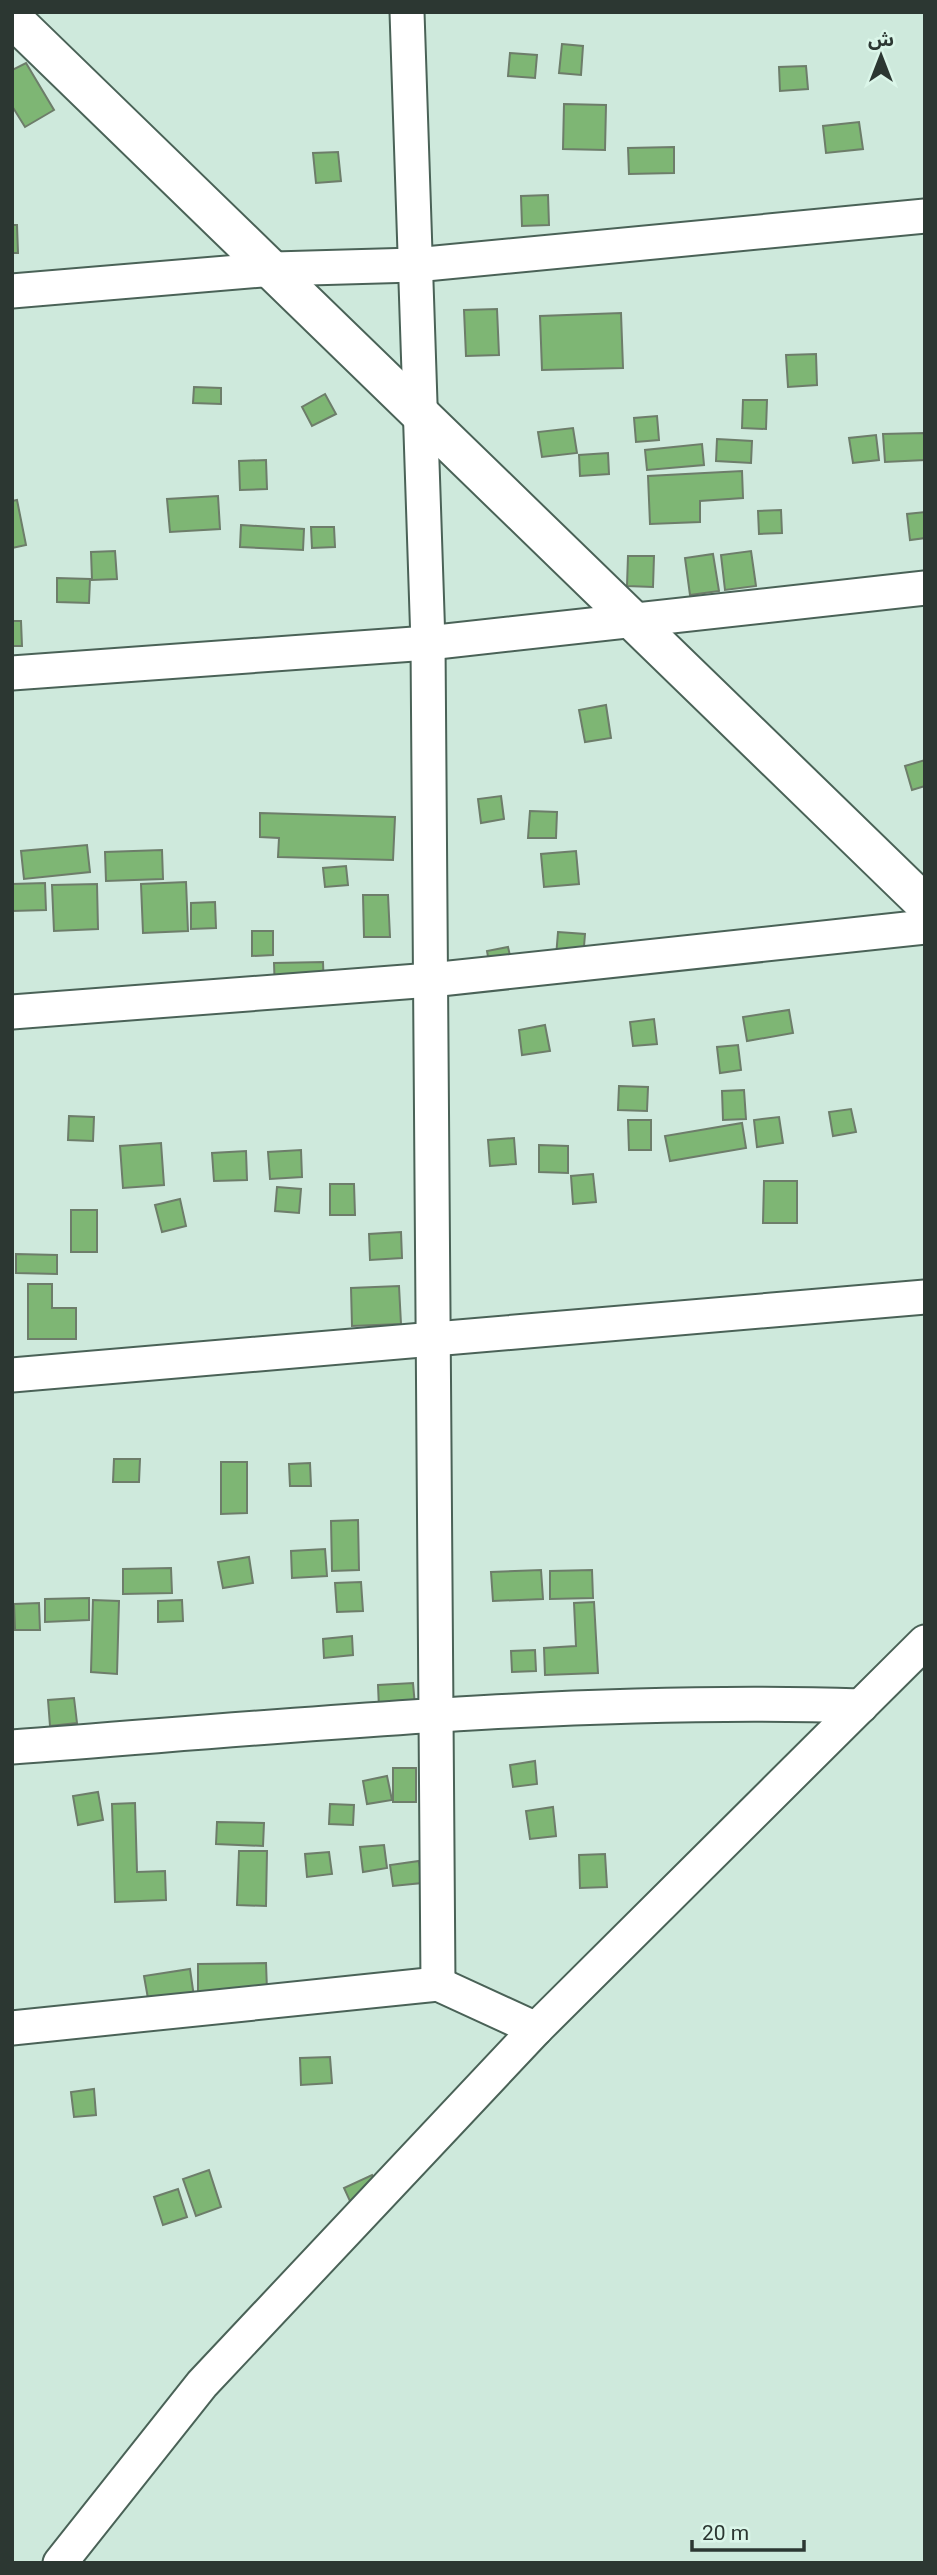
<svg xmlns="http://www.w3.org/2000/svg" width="937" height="2575" font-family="Roboto,'Noto Sans Arabic',sans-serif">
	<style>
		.building { fill: #7eb674; stroke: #6d7d6a; stroke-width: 2 }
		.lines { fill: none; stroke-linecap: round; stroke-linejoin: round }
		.street-casing { stroke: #4a6257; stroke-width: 37 }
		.secondary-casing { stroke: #4a6257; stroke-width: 42 }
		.street { stroke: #fff; stroke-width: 33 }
		.secondary { stroke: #fff; stroke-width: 38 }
	</style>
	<rect width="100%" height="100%" fill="#cee9dc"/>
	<g class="building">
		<path d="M562,44l21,2 -2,29 -22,-2z"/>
		<path d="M510,53l27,2 -2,23 -27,-2z"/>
		<path d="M26,63l28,47 -29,17 -13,-21v-36z"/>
		<path d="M806,66l2,23 -28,2 -1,-24z"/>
		<path d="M564,104l42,1 -1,45 -42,-1z"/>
		<path d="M859,122l4,27 -37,4 -3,-27z"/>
		<path d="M674,147v26l-45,1 -1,-26z"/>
		<path d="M338,152l3,29 -25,2 -3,-30z"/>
		<path d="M548,195l1,30 -27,1 -1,-30z"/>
		<path d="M12,225h5l1,28h-6z"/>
		<path d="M497,309l2,46 -33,1 -2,-46z"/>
		<path d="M621,313l2,55 -81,2 -2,-54z"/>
		<path d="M816,354l1,31 -29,2 -2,-32z"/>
		<path d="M194,387l27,1v16l-28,-1z"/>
		<path d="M325,394l11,20 -24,12 -10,-19z"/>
		<path d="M743,400h24l-1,29 -24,-1z"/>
		<path d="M657,416l2,24 -23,2 -2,-24z"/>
		<path d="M573,428l4,25 -35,4 -4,-25z"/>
		<path d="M925,433v27l-40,2 -2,-28z"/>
		<path d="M876,435l3,25 -26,3 -4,-25z"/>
		<path d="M717,439l35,2 -1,22 -35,-2z"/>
		<path d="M702,444l2,21 -57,5 -2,-20z"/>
		<path d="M608,453l1,21 -29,2 -1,-21z"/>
		<path d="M266,460l1,29 -27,1 -1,-29z"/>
		<path d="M742,471l1,27 -43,3v21l-50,2 -2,-48z"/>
		<path d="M218,496l2,33 -50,3 -3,-33z"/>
		<path d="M17,500l9,45 -14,3v-47z"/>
		<path d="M781,510l1,23 -23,1 -1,-23z"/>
		<path d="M925,512v26l-15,2 -3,-26z"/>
		<path d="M241,525l63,4 -1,21 -63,-3z"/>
		<path d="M311,527h23l1,20 -23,1z"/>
		<path d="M115,551l2,28 -25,1 -1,-28z"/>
		<path d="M751,551l5,35 -31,4 -4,-35z"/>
		<path d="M713,554l6,37 -29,4 -5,-37z"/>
		<path d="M628,556h26l-1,31 -26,-1z"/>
		<path d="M57,578l33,1 -1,24 -32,-1z"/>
		<path d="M12,621h9l1,25h-10z"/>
		<path d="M606,705l5,33 -26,4 -6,-32z"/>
		<path d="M925,760v26l-13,4 -7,-24z"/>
		<path d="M501,796l3,23 -23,4 -3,-24z"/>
		<path d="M530,811l27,1 -1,26h-28z"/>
		<path d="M260,813l135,4 -2,43 -115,-3 1,-19 -19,-1z"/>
		<path d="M87,845l3,27 -66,7 -3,-28z"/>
		<path d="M162,850l1,29 -57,2 -1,-29z"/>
		<path d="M576,851l3,33 -35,3 -3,-33z"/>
		<path d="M346,866l2,19 -23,2 -2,-19z"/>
		<path d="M186,882l2,49 -45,2 -2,-49z"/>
		<path d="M45,883l1,27 -34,1v-27z"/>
		<path d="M97,884l1,45 -44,2 -2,-46z"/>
		<path d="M363,895h25l2,42h-26z"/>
		<path d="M215,902l1,26 -25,1v-26z"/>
		<path d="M252,931h21v24l-21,1z"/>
		<path d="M558,932l27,2 -2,25 -27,-2z"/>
		<path d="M508,947l6,26 -22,5 -5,-27z"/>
		<path d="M323,962l1,29 -49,1 -1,-29z"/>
		<path d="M789,1010l4,23 -46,8 -4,-24z"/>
		<path d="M654,1019l3,25 -24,2 -3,-24z"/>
		<path d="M545,1025l5,26 -28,4 -3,-25z"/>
		<path d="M738,1045l3,25 -21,3 -3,-26z"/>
		<path d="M619,1086l29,1 -1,24 -29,-1z"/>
		<path d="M744,1090l2,29 -23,1 -1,-29z"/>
		<path d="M851,1109l5,23 -23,4 -4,-24z"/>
		<path d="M69,1116l25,1 -1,24 -25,-1z"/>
		<path d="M779,1117l4,26 -26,4 -3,-27z"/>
		<path d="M628,1120h23v30h-22z"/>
		<path d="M742,1123l4,25 -76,13 -5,-25z"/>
		<path d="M514,1138l2,26 -26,2 -2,-26z"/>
		<path d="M161,1143l3,42 -41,3 -3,-42z"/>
		<path d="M539,1145l29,1v27l-29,-1z"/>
		<path d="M301,1150l1,27 -32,2 -2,-27z"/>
		<path d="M246,1151l1,29 -33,1 -2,-28z"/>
		<path d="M593,1174l3,28 -23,2 -2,-28z"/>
		<path d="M764,1181h33v42h-34z"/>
		<path d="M330,1184h24l1,31h-25z"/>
		<path d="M277,1187l24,2 -2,24 -24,-2z"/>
		<path d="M180,1199l6,27 -24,6 -7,-27z"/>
		<rect x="71" y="1210" width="26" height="42"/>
		<path d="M401,1232l1,26 -32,2 -1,-26z"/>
		<path d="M16,1254l41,1v19l-41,-1z"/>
		<path d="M28,1284h24v24h24v31h-48z"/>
		<path d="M399,1286l2,38 -49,2 -1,-38z"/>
		<path d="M114,1459h26l-1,23h-26z"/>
		<path d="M221,1462h26v51l-26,1z"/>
		<path d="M310,1463l1,23h-21l-1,-22z"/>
		<path d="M358,1520l1,50 -27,1 -1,-50z"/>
		<path d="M325,1549l2,27 -35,2 -1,-27z"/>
		<path d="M249,1557l4,26 -30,5 -5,-26z"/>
		<path d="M171,1568l1,25 -49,1v-25z"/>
		<path d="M541,1570l2,29 -50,2 -2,-29z"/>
		<path d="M592,1570l1,28 -43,1v-28z"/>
		<path d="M361,1582l2,29 -26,1 -2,-29z"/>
		<path d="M89,1598v22l-44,2v-23z"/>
		<path d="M93,1600l26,1 -2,73 -26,-2z"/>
		<path d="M182,1600l1,21 -25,1v-21z"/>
		<path d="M594,1602l4,71 -53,2 -1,-27 32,-2 -2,-43z"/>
		<path d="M39,1603l1,27h-25l-1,-26z"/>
		<path d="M352,1636l1,19 -29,3 -1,-19z"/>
		<path d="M535,1650l1,21 -24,1 -1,-21z"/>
		<path d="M413,1683l2,23 -36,2 -1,-23z"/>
		<path d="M74,1698l3,25 -27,3 -2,-26z"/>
		<path d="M535,1761l2,23 -24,3 -3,-22z"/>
		<rect x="393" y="1768" width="23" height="34"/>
		<path d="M387,1776l5,24 -25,4 -4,-23z"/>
		<path d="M98,1792l5,28 -25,5 -5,-29z"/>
		<path d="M135,1803l2,69 28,-1 1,29 -51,2 -3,-98z"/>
		<path d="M330,1804l24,1 -1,20 -24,-1z"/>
		<path d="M553,1807l3,29 -26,3 -4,-28z"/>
		<path d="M217,1822l47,1 -1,23 -47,-2z"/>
		<path d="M384,1845l3,23 -24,4 -3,-25z"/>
		<path d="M239,1851h28l-1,55 -29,-1z"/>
		<path d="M329,1852l3,22 -25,3 -2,-23z"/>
		<path d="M605,1854l2,33 -27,1 -1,-33z"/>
		<path d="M419,1861l3,22 -29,3 -3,-21z"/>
		<path d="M266,1963l1,27 -69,2v-28z"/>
		<path d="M190,1969l4,28 -45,7 -5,-28z"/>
		<path d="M330,2057l2,26 -31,2 -1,-27z"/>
		<path d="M94,2089l2,26 -22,2 -3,-25z"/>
		<path d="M209,2170l12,37 -25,9 -13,-37z"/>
		<path d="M372,2175l10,24 -27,13 -11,-24z"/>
		<path d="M178,2189l9,28 -24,8 -9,-28z"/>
	</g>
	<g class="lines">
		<g class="street-casing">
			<g id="street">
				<path d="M407,12l21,631 10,1341"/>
				<path d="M12,291l262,-22 141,-4 510,-49"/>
				<path d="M12,673l416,-30 497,-55"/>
				<path d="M12,1012l419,-32 494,-53"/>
				<path d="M12,1375l913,-78"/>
				<path d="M12,1747c282,-21 566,-50 849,-41"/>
				<path d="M12,2028l426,-44 98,45"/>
				<path d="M60,2563l142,-179 334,-355 389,-387"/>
			</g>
		</g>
		<g class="secondary-casing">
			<path id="secondary" d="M12,18l913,886"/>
		</g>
		<use href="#street" class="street"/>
		<use href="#secondary" class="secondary"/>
	</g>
	<rect width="937" height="2575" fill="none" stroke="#2c3732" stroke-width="28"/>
	<g transform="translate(881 56)" stroke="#dbf6e9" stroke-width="5" paint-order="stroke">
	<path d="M0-5L12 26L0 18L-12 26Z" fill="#2c3732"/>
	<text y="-10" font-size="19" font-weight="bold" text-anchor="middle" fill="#2c3732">ش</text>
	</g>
	<path d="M692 2540v10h112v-10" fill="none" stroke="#2c3732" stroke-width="3.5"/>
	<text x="702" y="2540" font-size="21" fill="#2c3732" stroke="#dbf6e9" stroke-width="5" paint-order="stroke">20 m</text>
</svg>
